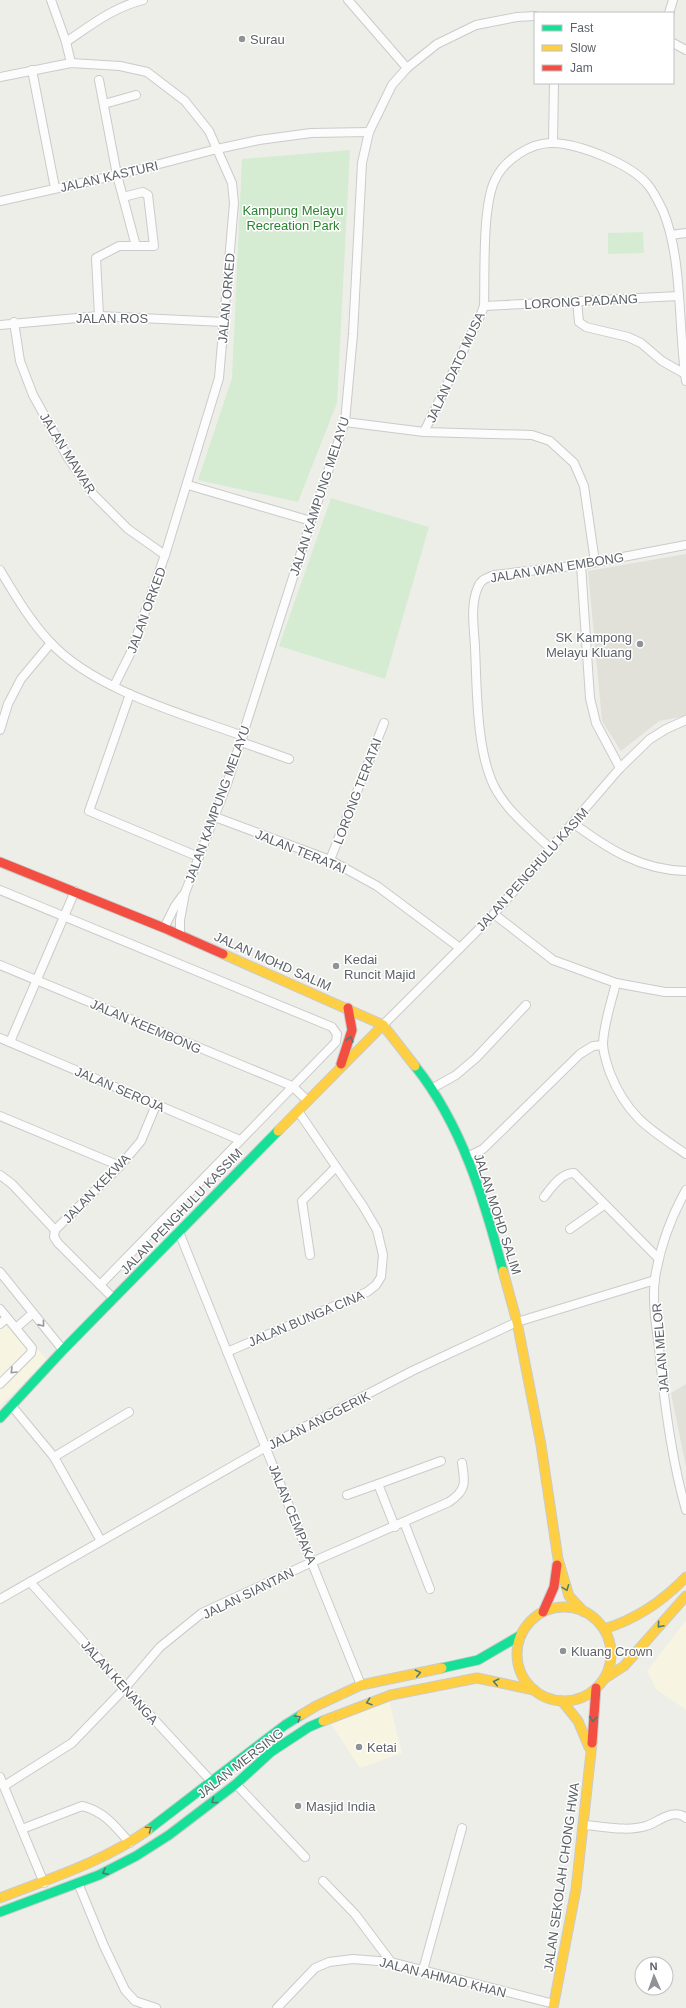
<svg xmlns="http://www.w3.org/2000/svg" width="686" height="2008" font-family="Helvetica,sans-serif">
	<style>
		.commercial { fill: #f7f4e2 }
		.education { fill: #e1e0d9 }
		.green { fill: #d5ecd3 }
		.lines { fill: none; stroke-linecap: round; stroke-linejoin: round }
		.street-casing { stroke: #cacbca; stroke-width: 10 }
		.fast-casing { stroke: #c9cbca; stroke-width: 11 }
		.slow-casing { stroke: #c9cbca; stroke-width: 11 }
		.jam-casing { stroke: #c9cbca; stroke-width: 11 }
		.street { stroke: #fcfcfc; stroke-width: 8 }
		.fast { stroke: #16e098; stroke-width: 9 }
		.slow { stroke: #ffcf43; stroke-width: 9 }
		.jam { stroke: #f24e42; stroke-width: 9 }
		.oneway { stroke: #4f7b72 }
		.oneway2 { stroke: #95989c }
		.poi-dot { fill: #909395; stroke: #fff; stroke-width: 1.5 }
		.labels { text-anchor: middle; stroke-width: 3; stroke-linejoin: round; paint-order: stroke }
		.poi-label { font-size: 13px; fill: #5d6268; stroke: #fff; text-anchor: start }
		.street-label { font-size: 13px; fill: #5d6268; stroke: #fff }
		.park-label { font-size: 13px; fill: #2b8130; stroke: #fff }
	</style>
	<rect width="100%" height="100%" fill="#eeeee9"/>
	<g class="commercial">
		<path d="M0,1304l47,56 -47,46z"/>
		<path d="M686,1620v90l-30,-21 -9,-18z"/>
		<path d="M389,1701l13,52 -42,15 -29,-44z"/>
	</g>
	<g class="education">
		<path d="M686,554v162l-27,5 -38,30 -19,-30 -14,-150z"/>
		<path d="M686,1384v83l-15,-74z"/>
	</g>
	<g class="green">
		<path d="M350,150l-13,253 -39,99 -100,-22 34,-102 10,-219z"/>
		<path d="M643,232l1,21 -36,1v-21z"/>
		<path d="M331,498l98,29 -44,152 -106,-33z"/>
	</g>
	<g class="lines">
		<g class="street-casing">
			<g id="street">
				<path d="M51,0l15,42 5,21"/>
				<path d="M348,0l59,68"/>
				<path d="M669,13l4,-13"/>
				<path d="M66,42c25,-17 48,-35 77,-42"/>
				<path d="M673,43l13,7"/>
				<path d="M32,70l23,118"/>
				<path d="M0,77l71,-14 49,3 27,6 38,29 24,30 23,52 2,20 -15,175 -54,177 -34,97 -17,34"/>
				<path d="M99,80l18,95 19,71h-17l-23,12 3,58"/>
				<path d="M104,104l32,-9"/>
				<path d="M553,143l1,-60"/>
				<path d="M123,197l20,-5 5,3 6,51h-18"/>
				<path d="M0,201l117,-26 100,-26 42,-9 52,-7 58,-1"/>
				<path d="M671,235l15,-2"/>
				<path d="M577,301l2,21 7,5 42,10 13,6 21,18 23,13"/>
				<path d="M484,306l194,-10"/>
				<path d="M14,322l6,39 13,34 35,63 25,36 35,35 37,26"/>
				<path d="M0,325l99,-9 125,6"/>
				<path d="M345,422l79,10 108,3 18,6 24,22 10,23 11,76"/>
				<path d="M424,432l57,-118 3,-8c1,-32 -2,-100 11,-126 9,-20 36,-38 58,-37 27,1 78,21 95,42 6,7 11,18 15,26 20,48 15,118 23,170"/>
				<path d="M188,485l123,36"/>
				<path d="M581,565l9,133 6,25 24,45"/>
				<path d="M0,570c15,25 30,51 50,72 44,48 133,72 193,94"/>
				<path d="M130,694l-41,117 110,46"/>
				<path d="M0,730l8,-26 13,-25 30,-36"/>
				<path d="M241,742l48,17"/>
				<path d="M215,817l115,43 47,26 83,62"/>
				<path d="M573,823c35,26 68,47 113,48"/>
				<path d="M551,849c-20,-19 -45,-39 -57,-63 -18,-37 -17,-98 -19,-139 -1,-19 -5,-42 3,-60 3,-8 9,-9 16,-12l87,-10 105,-20"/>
				<path d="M330,860l54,-137"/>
				<path d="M0,890l332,137 5,7 -1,8 -236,243"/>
				<path d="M494,914l59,46 63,23 49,9h21"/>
				<path d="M164,928l11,-22 8,-11"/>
				<path d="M180,935v-15l5,-27 42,-109 84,-263 34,-99 8,-88 9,-171 7,-31 23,-47 15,-17 30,-24 39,-19 41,-8 18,-1"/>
				<path d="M0,965l292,121 16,15"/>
				<path d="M616,983c-5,20 -12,40 -13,60 0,11 4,21 7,30 17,43 39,56 76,81"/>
				<path d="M383,1025l111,-111 126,-146 30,-29 16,-10 20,-9"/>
				<path d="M0,1038l240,102"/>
				<path d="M10,1042l65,-151"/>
				<path d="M433,1088l23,-13 20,-17 50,-53"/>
				<path d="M0,1116l120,50"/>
				<path d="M467,1157l16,-8 97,-95 13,-8 10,-1"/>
				<path d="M0,1175l12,9 43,46"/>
				<path d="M686,1190c-15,27 -26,57 -31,88 -3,23 1,47 4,70 5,54 12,110 27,162"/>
				<path d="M544,1197c8,-10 17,-24 30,-24l85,86"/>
				<path d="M570,1229l34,-24"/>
				<path d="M179,1232l182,453"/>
				<path d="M310,1255l-8,-54 34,-34"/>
				<path d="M0,1272l63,78"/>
				<path d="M114,1299l-56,-56 -4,-6 1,-7 65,-64 21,-25 15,-36"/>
				<path d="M0,1309l32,39 -1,5 -31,31"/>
				<path d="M0,1324l7,-6"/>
				<path d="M16,1328l17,-15"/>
				<path d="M227,1352l140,-60 9,-7 5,-8 2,-22 -6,-25 -14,-24 -65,-95"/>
				<path d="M11,1405l43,52 47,84"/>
				<path d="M54,1457l75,-45"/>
				<path d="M347,1495l31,-11"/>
				<path d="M404,1522l26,67"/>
				<path d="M395,1527l-17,-43 63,-23"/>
				<path d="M30,1582l95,106 86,93"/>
				<path d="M0,1599l266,-152 146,-76 105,-49 138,-42"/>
				<path d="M0,1777l44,106"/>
				<path d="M236,1784l69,73"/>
				<path d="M4,1786l68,-43 53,-55 35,-41 42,-34 110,-51 137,-60c18,-12 16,-20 13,-39"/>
				<path d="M583,1825c20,1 43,7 63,1 11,-3 28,-19 40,-8"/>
				<path d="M22,1829l60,-23c22,5 34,21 48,37"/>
				<path d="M323,1881l32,33 36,48"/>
				<path d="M78,1883l26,63 21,44 10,11 21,7"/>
				<path d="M423,1970l39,-142"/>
				<path d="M277,2008l38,-40 14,-6 24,-3 38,3 163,42"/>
			</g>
		</g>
		<g class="fast-casing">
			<g id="fast">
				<path d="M415,1066c47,59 69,133 88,205"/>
				<path d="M0,1418l63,-68 215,-219"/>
				<path d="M442,1668l36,-8 43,-25"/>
				<path d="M148,1830l137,-105 16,-10"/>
				<path d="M0,1912l99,-37 37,-19 33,-21 67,-51 35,-32 38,-25 14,-6"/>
			</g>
		</g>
		<g class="slow-casing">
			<g id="slow">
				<path d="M223,954l160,71 32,41"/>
				<path d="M278,1131l105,-106"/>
				<path d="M503,1271l14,51 24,123 17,114 11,37 15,16"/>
				<circle cx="564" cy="1654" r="47"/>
				<path d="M604,1629c33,-10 58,-27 82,-52"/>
				<path d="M604,1679l20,-13 62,-70"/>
				<path d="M562,1701l16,20 11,26"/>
				<path d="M301,1715l15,-9 45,-21 81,-17"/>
				<path d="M323,1721l68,-26 86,-17 57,12"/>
				<path d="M0,1898c51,-20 103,-36 148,-68"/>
				<path d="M553,2008l23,-119 16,-146"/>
			</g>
		</g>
		<g class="jam-casing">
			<g id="jam">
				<path d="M0,862l164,66 59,26"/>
				<path d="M341,1064l11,-34 -4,-22"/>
				<path d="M543,1612l11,-25 3,-22"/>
				<path d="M592,1743l4,-55"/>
			</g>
		</g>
		<use href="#street" class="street"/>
		<use href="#fast" class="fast"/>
		<use href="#slow" class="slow"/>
		<use href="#jam" class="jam"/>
	</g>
	<defs><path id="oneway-chevron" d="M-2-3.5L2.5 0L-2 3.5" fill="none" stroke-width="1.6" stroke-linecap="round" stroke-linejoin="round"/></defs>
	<g class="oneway">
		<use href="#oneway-chevron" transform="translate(350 1039) rotate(-75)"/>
		<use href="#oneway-chevron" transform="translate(566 1588) rotate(69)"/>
		<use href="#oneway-chevron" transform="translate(660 1625) rotate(131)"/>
		<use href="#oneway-chevron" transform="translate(418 1673) rotate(-12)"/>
		<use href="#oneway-chevron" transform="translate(496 1682) rotate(-168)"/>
		<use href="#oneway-chevron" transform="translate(369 1702) rotate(161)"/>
		<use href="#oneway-chevron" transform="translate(298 1718) rotate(-31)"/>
		<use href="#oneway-chevron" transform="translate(593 1719) rotate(95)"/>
		<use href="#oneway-chevron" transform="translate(214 1801) rotate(143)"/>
		<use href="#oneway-chevron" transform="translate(149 1829) rotate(-35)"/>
		<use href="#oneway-chevron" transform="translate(105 1872) rotate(153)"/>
	</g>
	<g class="oneway2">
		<use href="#oneway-chevron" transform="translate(42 1324) rotate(51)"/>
		<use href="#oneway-chevron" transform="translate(13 1371) rotate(134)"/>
	</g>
	<g class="poi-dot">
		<circle cx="242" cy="39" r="4"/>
		<circle cx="640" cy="644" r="4"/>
		<circle cx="336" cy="966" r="4"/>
		<circle cx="563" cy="1651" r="4"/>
		<circle cx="359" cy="1747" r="4"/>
		<circle cx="298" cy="1806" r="4"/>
	</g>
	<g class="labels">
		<g class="poi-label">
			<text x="250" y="44">Surau</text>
			<text x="632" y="642" text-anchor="end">SK Kampong<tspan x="632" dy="15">Melayu Kluang</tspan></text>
			<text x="344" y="964">Kedai<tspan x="344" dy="15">Runcit Majid</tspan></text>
			<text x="571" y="1656">Kluang Crown</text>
			<text x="367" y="1752">Ketai</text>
			<text x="306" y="1811">Masjid India</text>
		</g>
		<g class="street-label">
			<text transform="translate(109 176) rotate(-13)" y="5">JALAN KASTURI</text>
			<text transform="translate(226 298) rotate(-85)" y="5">JALAN ORKED</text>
			<text transform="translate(581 301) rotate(-3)" y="5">LORONG PADANG</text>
			<text x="112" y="323">JALAN ROS</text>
			<text transform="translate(455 367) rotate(-65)" y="5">JALAN DATO MUSA</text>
			<text transform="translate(68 453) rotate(58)" y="5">JALAN MAWAR</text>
			<text transform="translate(319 496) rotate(-72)" y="5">JALAN KAMPUNG MELAYU</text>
			<text transform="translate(557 567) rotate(-9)" y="5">JALAN WAN EMBONG</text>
			<text transform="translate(146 610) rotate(-70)" y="5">JALAN ORKED</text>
			<text transform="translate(357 791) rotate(-69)" y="5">LORONG TERATAI</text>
			<text transform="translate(217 804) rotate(-70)" y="5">JALAN KAMPUNG MELAYU</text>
			<text transform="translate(301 851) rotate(22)" y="5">JALAN TERATAI</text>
			<text transform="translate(532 869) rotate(-48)" y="5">JALAN PENGHULU KASIM</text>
			<text transform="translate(273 961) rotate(24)" y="5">JALAN MOHD SALIM</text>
			<text transform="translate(146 1026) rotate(23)" y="5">JALAN KEEMBONG</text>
			<text transform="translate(120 1089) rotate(23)" y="5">JALAN SEROJA</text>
			<text transform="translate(96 1188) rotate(-46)" y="5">JALAN KEKWA</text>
			<text transform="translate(181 1211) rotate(-46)" y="5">JALAN PENGHULU KASSIM</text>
			<text transform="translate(498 1214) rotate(72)" y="5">JALAN MOHD SALIM</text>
			<text transform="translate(306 1318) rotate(-23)" y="5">JALAN BUNGA CINA</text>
			<text transform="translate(660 1348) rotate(-95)" y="5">JALAN MELOR</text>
			<text transform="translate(319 1420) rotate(-27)" y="5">JALAN ANGGERIK</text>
			<text transform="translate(293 1514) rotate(68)" y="5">JALAN CEMPAKA</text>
			<text transform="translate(248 1593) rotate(-26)" y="5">JALAN SIANTAN</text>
			<text transform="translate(120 1682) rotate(48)" y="5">JALAN KENANGA</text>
			<text transform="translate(240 1763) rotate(-38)" y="5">JALAN MERSING</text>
			<text transform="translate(561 1877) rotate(-82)" y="5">JALAN SEKOLAH CHONG HWA</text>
			<text transform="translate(443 1977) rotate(14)" y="5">JALAN AHMAD KHAN</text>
		</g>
		<g class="park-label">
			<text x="293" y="215">Kampung Melayu<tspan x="293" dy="15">Recreation Park</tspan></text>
		</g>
	</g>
	<rect x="534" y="12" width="140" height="72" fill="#ffffff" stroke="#bec0c3"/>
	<rect x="542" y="25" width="20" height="6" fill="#16e098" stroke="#bec0c3"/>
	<text x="570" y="32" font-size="12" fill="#5d6268">Fast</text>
	<rect x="542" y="45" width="20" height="6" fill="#ffcf43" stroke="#bec0c3"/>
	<text x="570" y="52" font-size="12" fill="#5d6268">Slow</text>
	<rect x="542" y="65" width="20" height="6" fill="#f24e42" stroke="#bec0c3"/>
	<text x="570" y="72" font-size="12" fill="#5d6268">Jam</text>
	<g transform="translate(654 1976) rotate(358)"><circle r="19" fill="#ffffff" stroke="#bec0c3"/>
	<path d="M0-3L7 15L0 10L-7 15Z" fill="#909395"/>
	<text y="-6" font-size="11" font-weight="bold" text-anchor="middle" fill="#5d6268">N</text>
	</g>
</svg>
